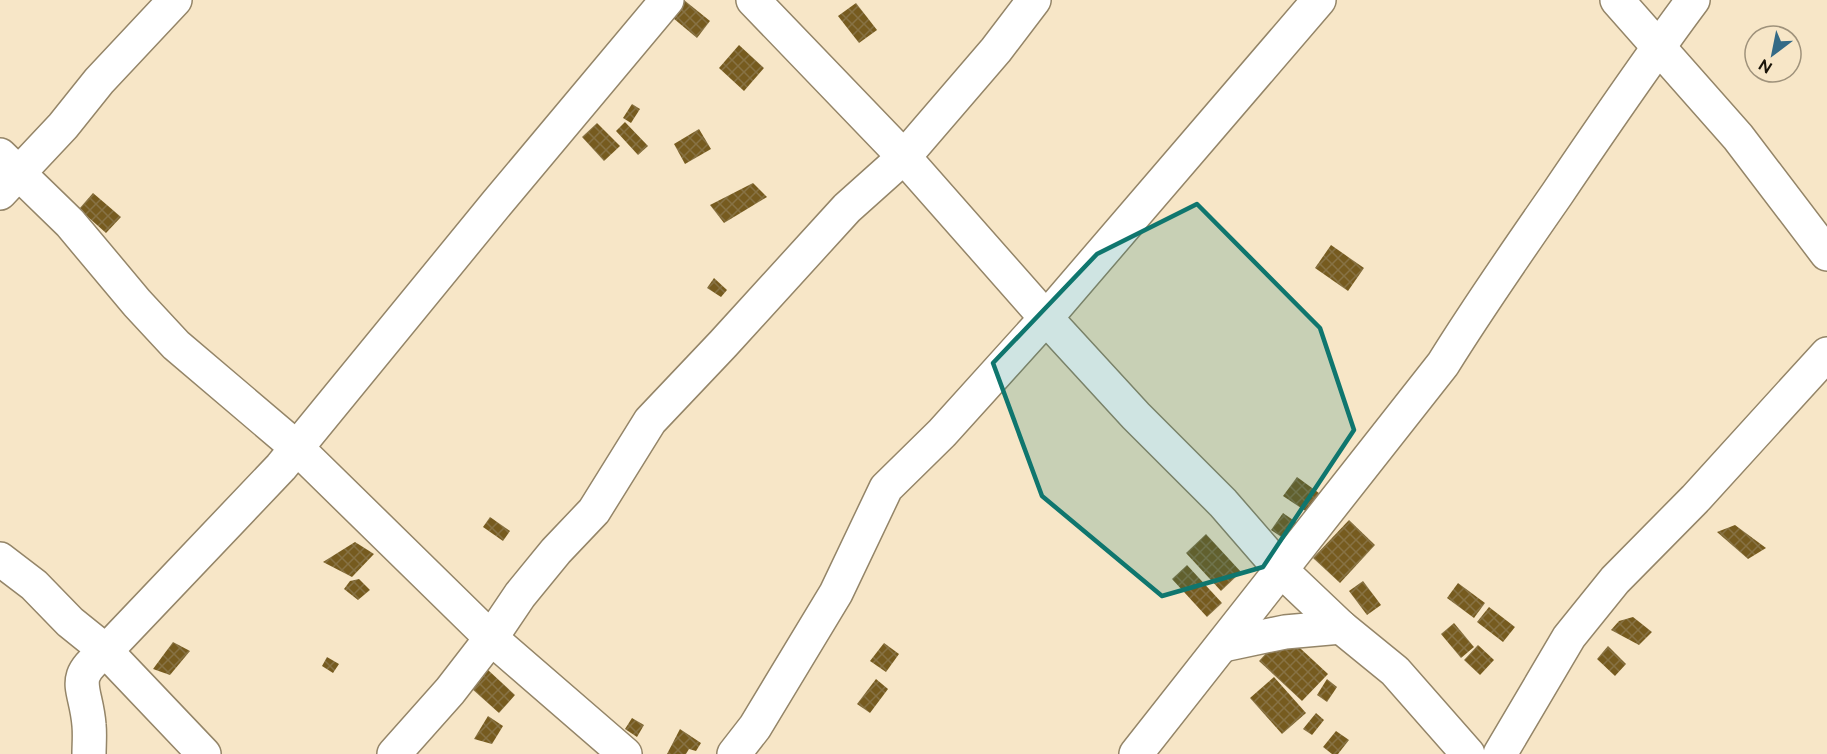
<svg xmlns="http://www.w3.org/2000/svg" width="1827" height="754" font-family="Raleway,sans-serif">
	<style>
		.building { fill: url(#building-cross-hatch) }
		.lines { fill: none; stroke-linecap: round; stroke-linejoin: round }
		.minor-casing { stroke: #948568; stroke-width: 36 }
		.minor { stroke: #fff; stroke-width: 33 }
		.marked { fill: #0f766e; fill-opacity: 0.2; stroke: #0f766e; stroke-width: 4.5; stroke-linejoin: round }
	</style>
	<defs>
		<pattern id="building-cross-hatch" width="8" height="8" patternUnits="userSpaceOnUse" patternTransform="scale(1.5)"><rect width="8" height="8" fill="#765b1f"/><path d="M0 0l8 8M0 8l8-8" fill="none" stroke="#877244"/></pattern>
	</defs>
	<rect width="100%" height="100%" fill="#f7e6c7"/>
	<g class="building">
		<path d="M678,0h6l26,21 -13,17 -30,-25z"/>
		<path d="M856,3l21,27 -18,13 -21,-27z"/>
		<path d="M739,45l25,23 -20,23 -25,-23z"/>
		<path d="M632,104l8,5 -9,14 -8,-5z"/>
		<path d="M625,122l23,24 -10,9 -22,-24z"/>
		<path d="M597,123l23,23 -16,15 -22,-24z"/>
		<path d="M699,129l12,20 -26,15 -11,-20z"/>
		<path d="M753,183l14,14 -43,26 -14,-18z"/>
		<path d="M93,193l28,24 -15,16 -27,-24z"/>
		<path d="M1331,245l33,23 -16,23 -33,-23z"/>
		<path d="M714,278l13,12 -6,7 -14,-9z"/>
		<path d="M1297,477l26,19 -13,18 -27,-18z"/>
		<path d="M1283,513l23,16 -11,17 -24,-16z"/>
		<path d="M490,517l20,14 -7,10 -20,-14z"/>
		<path d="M1349,520l26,25 -35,38 -27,-25z"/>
		<path d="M1735,525l31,23 -18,11 -31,-27z"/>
		<path d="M1206,534l35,38 -20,19 -35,-38z"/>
		<path d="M355,542l19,12 -22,23 -29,-15z"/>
		<path d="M1187,565l35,38 -15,14 -35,-38z"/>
		<path d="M359,579l11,11 -12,10 -14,-11 6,-8z"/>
		<path d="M1363,581l18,24 -14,10 -18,-24z"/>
		<path d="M1458,583l27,20 -11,15 -27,-20z"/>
		<path d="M1489,607l26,20 -12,15 -26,-20z"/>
		<path d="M1633,617l19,15 -13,13 -28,-15 8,-9z"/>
		<path d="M1454,623l20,24 -13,11 -20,-24z"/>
		<path d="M1287,636l41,38 -26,27 -43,-40 22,-24z"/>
		<path d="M173,642l17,9 -20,24 -17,-6z"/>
		<path d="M884,643l15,11 -13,18 -16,-11z"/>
		<path d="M1478,645l16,15 -14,15 -16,-15z"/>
		<path d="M1608,646l18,18 -11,12 -18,-17z"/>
		<path d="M327,657l12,7 -6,9 -11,-7z"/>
		<path d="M488,670l27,25 -16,18 -28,-25z"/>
		<path d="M1274,677l32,36 -24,21 -32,-36z"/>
		<path d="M876,679l12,10 -18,24 -13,-9z"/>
		<path d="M1327,679l10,8 -10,15 -10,-7z"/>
		<path d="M1316,713l8,7 -12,15 -9,-6z"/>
		<path d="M488,716l15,10 -11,18 -18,-5z"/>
		<path d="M632,718l12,7 -7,12 -12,-8z"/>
		<path d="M680,729l21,14 -5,8 -7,-2 -3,5h-19z"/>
		<path d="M1336,731l13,9 -11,14h-6l-9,-7z"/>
	</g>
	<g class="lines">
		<g class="minor-casing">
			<g id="minor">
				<path d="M753,0l151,157 142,161 90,98 87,87 59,68 59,56 54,44 73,83"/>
				<path d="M1617,0l121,137 89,117"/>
				<path d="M0,155l70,68 67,80 39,42 120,102 195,191 134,116"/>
				<path d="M0,193l63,-67 36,-45 76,-81"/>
				<path d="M0,559l34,26 36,37 36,29 98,103"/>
				<path d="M1223,645l62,-13 56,-5"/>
				<path d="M89,754c0,-9 1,-19 0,-29 -3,-39 -21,-46 17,-74l175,-184 216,-264 170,-203"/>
				<path d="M394,754l56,-63 41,-53 29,-43 36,-44 38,-40 56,-90 73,-77 124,-136 57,-51 92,-107 38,-50"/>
				<path d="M734,754l21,-27 81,-134 50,-105 56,-55 104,-115 273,-318"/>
				<path d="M1136,754l307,-390c36,-58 75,-114 114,-170 44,-65 89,-131 136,-194"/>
				<path d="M1500,754l69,-117 46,-57 80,-81 132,-145"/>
			</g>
		</g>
		<use href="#minor" class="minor"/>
	</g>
	<path class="marked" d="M1197,204l123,124 34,102 -91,137 -101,29 -120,-100 -49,-133 104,-109z"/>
	<g transform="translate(1773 54) rotate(212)"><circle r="28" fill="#f7e6c7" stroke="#9f927b" stroke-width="1.5"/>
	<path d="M0-4.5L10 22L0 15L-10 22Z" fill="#346a86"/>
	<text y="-9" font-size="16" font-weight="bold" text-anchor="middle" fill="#1a1409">N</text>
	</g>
</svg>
